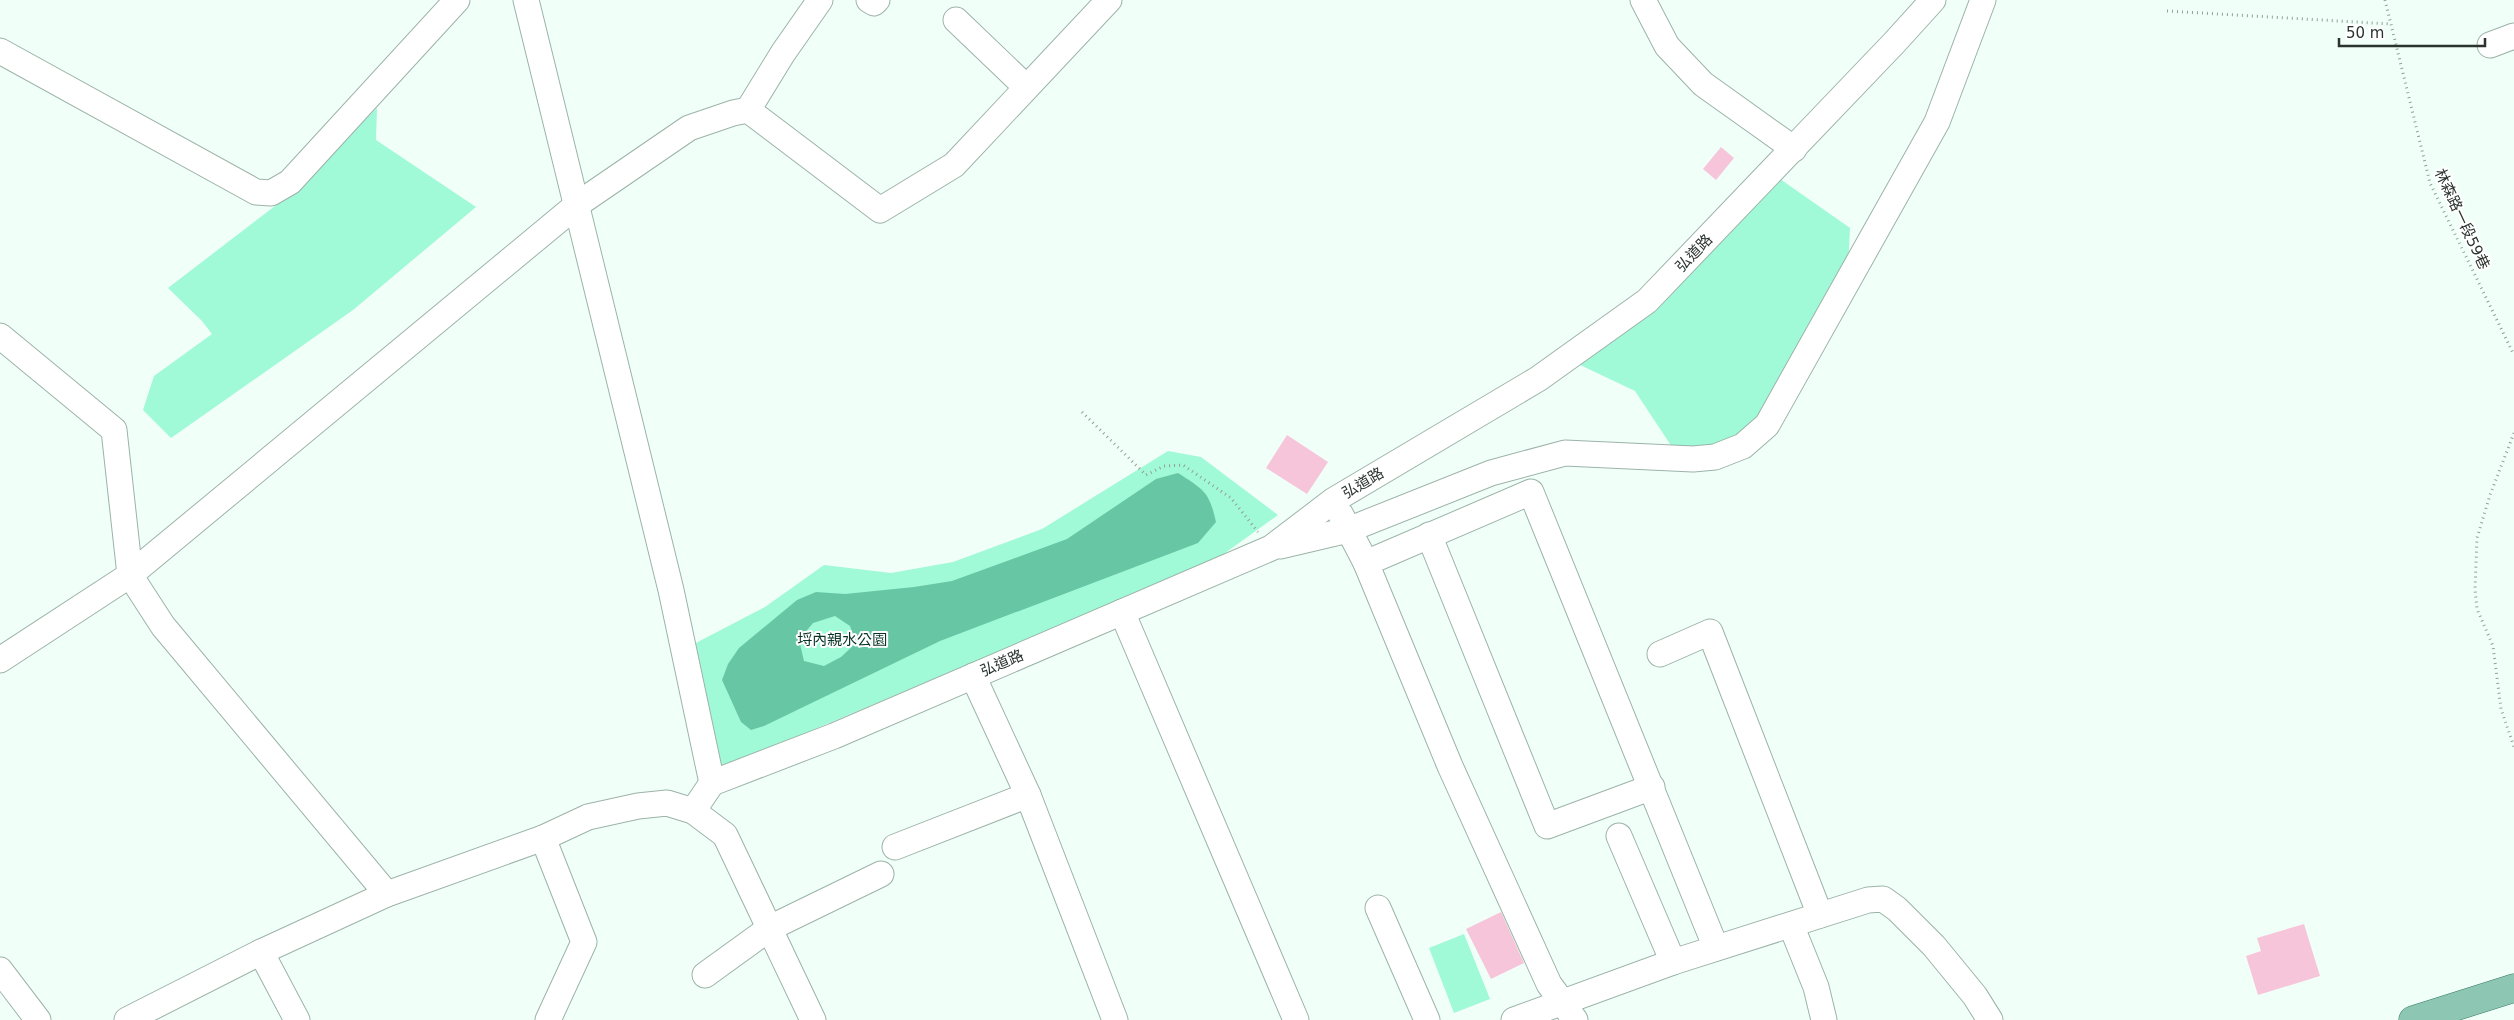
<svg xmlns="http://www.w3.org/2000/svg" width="2514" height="1020" font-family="'DejaVu Sans','Noto Sans TC',sans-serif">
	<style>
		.green { fill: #a0f9d7 }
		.water { fill: #67c7a4; fill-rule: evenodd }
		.building { fill: #f7c5d9 }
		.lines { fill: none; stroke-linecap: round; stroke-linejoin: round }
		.minor-casing { stroke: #9cb3a9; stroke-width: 27 }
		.major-casing { stroke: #397a64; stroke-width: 29 }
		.path { stroke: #939f9a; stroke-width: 3; stroke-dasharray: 1 4; stroke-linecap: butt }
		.minor { stroke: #fff; stroke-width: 25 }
		.major { stroke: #8dc7b3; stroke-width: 28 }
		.labels { text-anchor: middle; stroke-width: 4; stroke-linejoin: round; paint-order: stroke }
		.street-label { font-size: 15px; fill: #2a332f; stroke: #fff }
		.park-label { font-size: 15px; fill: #093528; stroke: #fff }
	</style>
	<rect width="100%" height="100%" fill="#f1fff9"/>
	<g class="green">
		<path d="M377,108l-1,32 100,67 -123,103 -182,128 -28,-28 11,-34 58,-42 -10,-13 -34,-33 107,-82z"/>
		<path d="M1780,179l70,49 -2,40 -95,164 -56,18 -25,-3 -37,-56 -59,-28z"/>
		<path d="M1168,451l33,6 77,58 -64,46 -494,208 -28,-124 73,-38 59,-42 67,8 62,-11 89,-33z"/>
		<path d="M1464,934l26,65 -36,14 -25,-65z"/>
	</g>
	<path class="water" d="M1178,473c26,17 31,18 38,49l-18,21 -258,98 -176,85 -13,4 -10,-8 -19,-42 6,-16 11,-16 58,-48 19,-8 29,2 69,-7 38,-6 115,-42 89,-60zM835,616l15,10 6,17 -15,14 -17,9 -20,-5 -5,-21 14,-17z"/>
	<g class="building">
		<path d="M1721,147l13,11 -18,22 -13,-11z"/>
		<path d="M1287,435l41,27 -21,32 -41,-26z"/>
		<path d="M1501,912l23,51 -33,16 -25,-50z"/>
		<path d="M2304,924l16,52 -62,19 -12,-39 15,-5 -4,-13z"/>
	</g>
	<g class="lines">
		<g class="minor-casing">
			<g id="minor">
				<path d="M526,0l145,590 41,193"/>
				<path d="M869,0l5,3 3,-3"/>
				<path d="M1643,0l24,46 36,38 91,65"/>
				<path d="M956,20l70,67"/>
				<path d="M2490,45l24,-9"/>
				<path d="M0,51l256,141 15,1 19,-11 167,-182"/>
				<path d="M748,110l35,-57 37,-53"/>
				<path d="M0,336l114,94 16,145 -130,85"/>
				<path d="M1341,515l25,48 84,203 99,218 26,36"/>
				<path d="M1429,535l118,291 105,-39"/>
				<path d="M1280,546l68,-16 143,-57 74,-20 128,6 22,-2 28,-11 24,-21 170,-303 46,-122"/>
				<path d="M1366,563l165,-71 185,456"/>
				<path d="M1122,612l174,408"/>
				<path d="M1660,654l50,-22 110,283"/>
				<path d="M973,676l55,119 87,225"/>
				<path d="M693,811l19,-28 122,-47 437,-188 63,-48 204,-121 109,-78 247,-258 39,-43"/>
				<path d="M1619,836l54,126"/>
				<path d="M543,838l41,104 -36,78"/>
				<path d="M895,847l133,-52"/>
				<path d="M387,894l-224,-268 -33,-51 448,-371 111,-76 44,-15 15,-3 132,100 74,-45 155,-165"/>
				<path d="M1378,908l49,112"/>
				<path d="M1791,925l25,62 8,33"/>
				<path d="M261,952l36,68"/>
				<path d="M0,970l38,50"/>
				<path d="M705,975l65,-47 111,-54"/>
				<path d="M127,1020l134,-68 126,-58 156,-56 45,-21 50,-11 29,-3 26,8 32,24 88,185"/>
				<path d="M1514,1020l159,-58 195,-62 15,-1 14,10 37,37 41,50 15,24"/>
			</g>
		</g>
		<g class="major-casing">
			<path id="major" d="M2413,1020l101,-32"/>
		</g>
		<g class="path">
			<path d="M2385,0l45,183 84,172"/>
			<path d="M2167,11l223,13"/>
			<path d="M1082,412l64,63 18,-9 19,-1 48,33 27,34"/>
			<path d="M2514,433l-24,62 -13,43 -2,51 2,20 16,37 8,63 13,38"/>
		</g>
		<use href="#minor" class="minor"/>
		<use href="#major" class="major"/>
	</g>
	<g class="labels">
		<g class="street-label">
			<text transform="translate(2462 219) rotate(65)" y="5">林森路一段59巷</text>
			<text transform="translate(1694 253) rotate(-46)" y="5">弘道路</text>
			<text transform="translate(1363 483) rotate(-31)" y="5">弘道路</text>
			<text transform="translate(1002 663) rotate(-23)" y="5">弘道路</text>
		</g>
		<g class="park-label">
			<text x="842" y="645">埒內親水公園</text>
		</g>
	</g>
	<path d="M2339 38v8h146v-8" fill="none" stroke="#2a332f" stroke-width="2.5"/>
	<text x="2346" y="38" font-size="15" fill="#2a332f" stroke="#ffffff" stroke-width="4" paint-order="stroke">50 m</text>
</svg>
